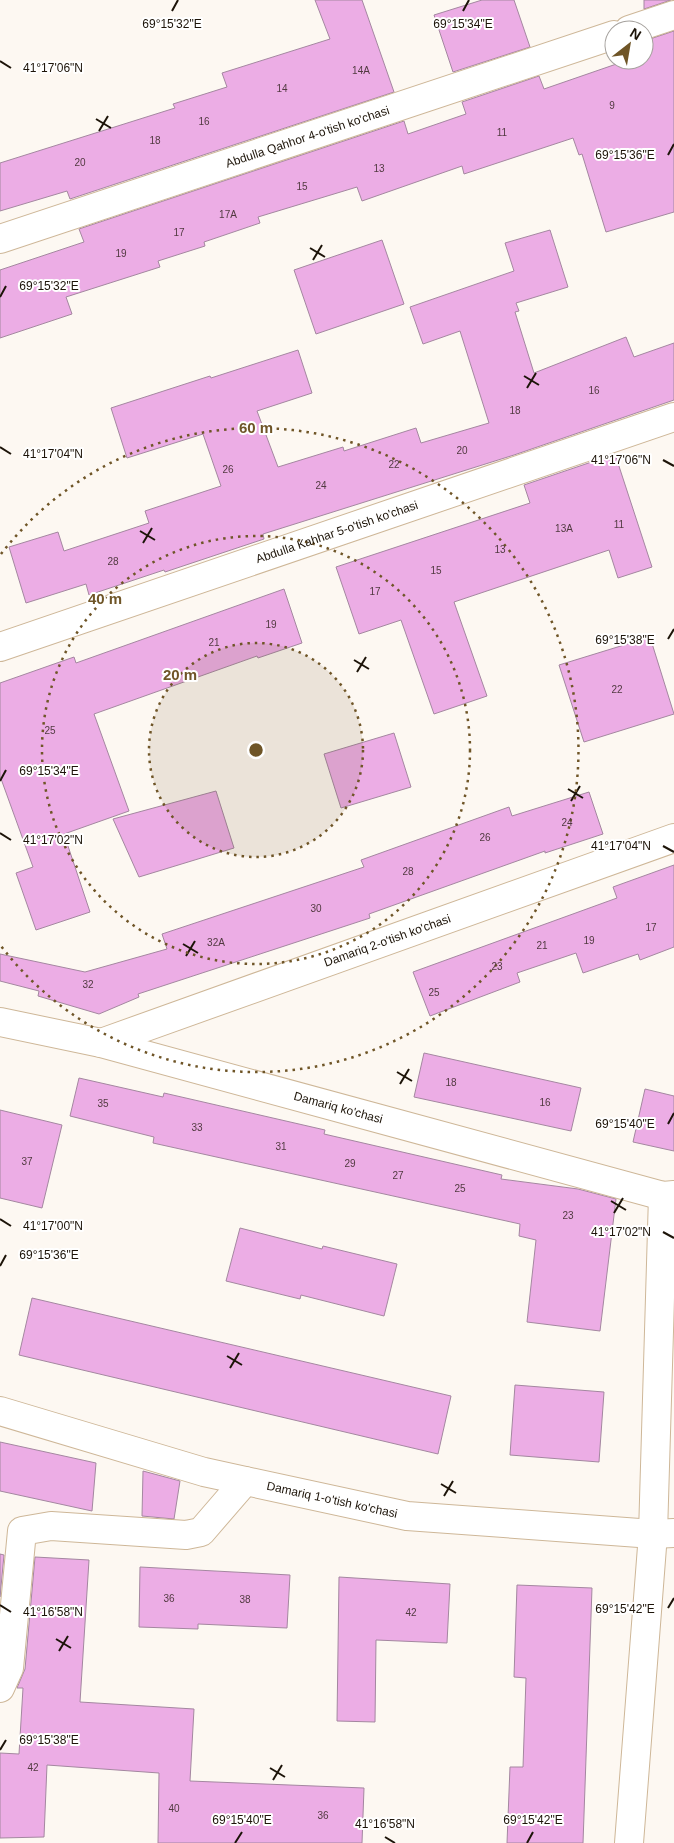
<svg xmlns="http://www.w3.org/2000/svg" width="674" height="1843" font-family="Helvetica,sans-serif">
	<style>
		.building { fill: #ecade5; stroke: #a487a0 }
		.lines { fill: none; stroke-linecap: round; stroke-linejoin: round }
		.street-casing { stroke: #ceb798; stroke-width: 30 }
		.street { stroke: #fff; stroke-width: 28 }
		.ticks { fill: none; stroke: #1d1409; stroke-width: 2 }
		.ring { fill: none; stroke: #6f5527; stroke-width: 2.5; stroke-dasharray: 2.5 5 }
		.labels { text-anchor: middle; stroke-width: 4; stroke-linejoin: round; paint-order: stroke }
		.number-label { font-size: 10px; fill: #513a40 }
		.street-label { font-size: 12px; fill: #1d1409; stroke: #fff }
		.ticks-label { font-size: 12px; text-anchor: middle; fill: #1d1409; stroke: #fff; stroke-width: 4; stroke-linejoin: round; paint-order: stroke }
		.centre { fill: #6f5527; stroke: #fff; stroke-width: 2.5 }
		.ring-label { font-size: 15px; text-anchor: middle; font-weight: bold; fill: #6f5527; stroke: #fff; stroke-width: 4; stroke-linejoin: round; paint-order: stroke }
	</style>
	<rect width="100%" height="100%" fill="#fdf8f2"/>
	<g class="building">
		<path d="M315,0h47l32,92 -324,107 -3,-8 -67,20v-48l175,-55 -2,-4 54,-17 -5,-14 108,-34z"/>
		<path d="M482,0h32l16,47 -77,25 -19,-57z"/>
		<path d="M644,0h27l-27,9z"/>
		<path d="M674,31v181l-68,20 -24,-78 -3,1 -6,-17 -109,36 -2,-8 -100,35 -5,-14 -99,30 2,6 -56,19 1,4 -47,15 2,6 -94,30 6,17 -72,24v-68l84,-28 -5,-13 325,-108 4,13 58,-20 -4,-12 77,-26 5,13 84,-29h16v-19z"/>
		<path d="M550,230l18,57 -52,16 3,8 -4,1 19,61 92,-36 8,20 40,-14v57l-160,55 -251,79 1,5 -99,33 -1,-2 -75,25 -3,-11 -60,19 -17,-56 49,-15 6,19 85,-28 -4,-12 76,-25 -18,-52 -76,24 -16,-50 99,-32 1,2 87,-28 14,43 -55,18 21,56 65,-20 1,4 72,-23 5,15 68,-20 -29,-92 -37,13 -13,-37 104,-36 -9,-28z"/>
		<path d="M382,240l22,64 -88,30 -22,-64z"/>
		<path d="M615,454l37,113 -34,11 -9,-28 -155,52 33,94 -53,18 -33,-94 -42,14 -23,-67 194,-64 -6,-18z"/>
		<path d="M284,589l18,54 -44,15 -1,-2 -163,58 35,97 -65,23 26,78 -54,18 -20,-57 17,-6 -33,-91v-93l74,-26 2,6z"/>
		<path d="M650,637l24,77 -90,28 -25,-77z"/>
		<path d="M394,733l17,54 -70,21 -17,-54z"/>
		<path d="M216,791l18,57 -95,29 -26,-58z"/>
		<path d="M589,792l14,42 -58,19v-2l-176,63 1,4 -232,76 1,3 -40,17 -61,-18 1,-5 -39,-10v-27l85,18 82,-23 -5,-15 202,-67 -3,-7 148,-53 3,9z"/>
		<path d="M674,865v82l-34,13 -2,-6 -55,19 -7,-20 -59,20 3,9 -90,34 -17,-44 204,-74 -4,-11z"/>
		<path d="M424,1053l157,35 -10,43 -157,-34z"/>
		<path d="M79,1078l84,19 1,-4 161,37 -1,4 178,41 -1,4 77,10 38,10 -16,132 -73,-9 9,-82 -17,-4 1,-12 -367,-81 1,-6 -84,-21z"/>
		<path d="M645,1089l29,7v55l-41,-9z"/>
		<path d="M0,1110l62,15 -20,83 -42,-10z"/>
		<path d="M240,1228l82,21 1,-3 74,18 -13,52 -83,-21 -1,4 -74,-18z"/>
		<path d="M32,1298l419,98 -13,58 -419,-99z"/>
		<path d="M515,1385l89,7 -5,70 -89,-7z"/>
		<path d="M0,1442l96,21 -4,48 -92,-20z"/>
		<path d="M143,1471l37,10 -6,38 -32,-3z"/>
		<path d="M0,1554l4,1 -4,42z"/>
		<path d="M35,1557l54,3 -9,142 114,7 -4,72 174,7 -2,55h-204l1,-70 -112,-8 -3,72 -44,1v-85l19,1 4,-66h-6l8,-19z"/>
		<path d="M140,1567l150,8 -3,53 -89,-4v5l-59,-2z"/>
		<path d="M339,1577l111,7 -3,59 -71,-3 -1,82 -38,-1z"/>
		<path d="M517,1585l75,3 -9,255h-76l3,-76h13l3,-89 -12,-1z"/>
	</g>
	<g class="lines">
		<g class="street-casing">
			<g id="street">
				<path d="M629,30l45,-15"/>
				<path id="s1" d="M0,239l614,-204"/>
				<path id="s2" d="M0,647l674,-230"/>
				<path id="s3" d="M0,1022l101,21 562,153 11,-1"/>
				<path id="s4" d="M101,1043l573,-205"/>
				<path id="s5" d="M0,1411l204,61 203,44 246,18 21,-1"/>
				<path d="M0,1688l9,-20 13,-137 29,-5 135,9 15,-3 44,-51"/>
				<path d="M629,1843l24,-309 10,-338"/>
			</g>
		</g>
		<use href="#street" class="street"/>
	</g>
	<path class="ticks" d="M172,11l6,-11M463,11l6,-11M0,61l11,7M96,119l15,9M99,131l9,-15M668,155l6,-11M310,248l15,9M313,260l9,-15M0,297l6,-11M524,376l15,9M527,388l9,-15M0,447l11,7M663,460l11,6M140,531l15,9M143,543l9,-15M668,639l6,-10M354,660l15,9M357,672l9,-15M0,781l6,-11M568,789l15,9M571,801l9,-15M0,833l11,7M663,846l11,6M183,944l15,9M186,956l9,-15M397,1072l15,9M400,1084l9,-15M668,1124l6,-11M611,1201l15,9M614,1213l9,-15M0,1219l11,7M663,1232l11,6M0,1266l6,-11M227,1356l15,9M230,1368l9,-15M441,1484l15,9M444,1496l9,-15M0,1605l11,7M668,1608l6,-10M56,1639l15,9M59,1651l9,-15M0,1750l6,-10M270,1768l15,9M273,1780l9,-15M385,1837l10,6M235,1843l7,-11M527,1843l6,-11"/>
	<circle cx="256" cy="750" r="107" fill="#6f5527" fill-opacity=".12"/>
	<g class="ring">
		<circle cx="256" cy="750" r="107"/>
		<circle cx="256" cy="750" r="214"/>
		<path d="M1 554A322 322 0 1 1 1 946"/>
	</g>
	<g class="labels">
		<g class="number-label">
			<text x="361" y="74">14A</text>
			<text x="282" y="92">14</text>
			<text x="612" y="109">9</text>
			<text x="204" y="125">16</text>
			<text x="502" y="136">11</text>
			<text x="155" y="144">18</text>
			<text x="80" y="166">20</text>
			<text x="379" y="172">13</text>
			<text x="302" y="190">15</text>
			<text x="228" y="218">17A</text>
			<text x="179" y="236">17</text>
			<text x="121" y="257">19</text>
			<text x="594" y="394">16</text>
			<text x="515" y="414">18</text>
			<text x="462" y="454">20</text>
			<text x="394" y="468">22</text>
			<text x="228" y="473">26</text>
			<text x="321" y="489">24</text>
			<text x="619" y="528">11</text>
			<text x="564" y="532">13A</text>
			<text x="500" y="553">13</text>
			<text x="113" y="565">28</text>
			<text x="436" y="574">15</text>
			<text x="375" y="595">17</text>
			<text x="271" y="628">19</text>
			<text x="214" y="646">21</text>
			<text x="617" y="693">22</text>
			<text x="50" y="734">25</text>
			<text x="567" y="826">24</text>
			<text x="485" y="841">26</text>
			<text x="408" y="875">28</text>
			<text x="316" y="912">30</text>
			<text x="651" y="931">17</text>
			<text x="589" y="944">19</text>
			<text x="216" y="946">32A</text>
			<text x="542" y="949">21</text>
			<text x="497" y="970">23</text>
			<text x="88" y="988">32</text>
			<text x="434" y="996">25</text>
			<text x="451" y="1086">18</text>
			<text x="545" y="1106">16</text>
			<text x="103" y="1107">35</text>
			<text x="197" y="1131">33</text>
			<text x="281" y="1150">31</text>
			<text x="27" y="1165">37</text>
			<text x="350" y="1167">29</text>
			<text x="398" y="1179">27</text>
			<text x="460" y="1192">25</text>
			<text x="568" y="1219">23</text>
			<text x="169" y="1602">36</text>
			<text x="245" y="1603">38</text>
			<text x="411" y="1616">42</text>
			<text x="33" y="1771">42</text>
			<text x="174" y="1812">40</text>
			<text x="323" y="1819">36</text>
		</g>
		<g class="street-label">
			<text dy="4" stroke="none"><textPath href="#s1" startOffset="324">Abdulla Qahhor 4-o'tish ko'chasi</textPath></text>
			<text dy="4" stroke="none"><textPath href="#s2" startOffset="356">Abdulla Kahhar 5-o'tish ko'chasi</textPath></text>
			<text dy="4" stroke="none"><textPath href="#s4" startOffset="304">Damariq 2-o'tish ko'chasi</textPath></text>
			<text dy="4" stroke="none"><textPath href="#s3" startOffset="349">Damariq ko'chasi</textPath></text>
			<text dy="4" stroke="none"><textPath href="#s5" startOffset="344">Damariq 1-o'tish ko'chasi</textPath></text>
		</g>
	</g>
	<g class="ticks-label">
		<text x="172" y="28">69°15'32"E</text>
		<text x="463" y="28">69°15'34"E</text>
		<text x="53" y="72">41°17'06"N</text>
		<text x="625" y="159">69°15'36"E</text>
		<text x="49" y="290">69°15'32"E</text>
		<text x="53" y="458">41°17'04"N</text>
		<text x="621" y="464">41°17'06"N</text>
		<text x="625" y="644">69°15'38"E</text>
		<text x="49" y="775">69°15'34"E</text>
		<text x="53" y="844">41°17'02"N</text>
		<text x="621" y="850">41°17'04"N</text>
		<text x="625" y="1128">69°15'40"E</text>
		<text x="53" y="1230">41°17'00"N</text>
		<text x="621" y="1236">41°17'02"N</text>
		<text x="49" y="1259">69°15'36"E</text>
		<text x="625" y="1613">69°15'42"E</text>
		<text x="53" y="1616">41°16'58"N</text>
		<text x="49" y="1744">69°15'38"E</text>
		<text x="242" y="1824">69°15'40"E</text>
		<text x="533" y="1824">69°15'42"E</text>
		<text x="385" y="1828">41°16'58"N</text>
	</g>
	<circle cx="256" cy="750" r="8" class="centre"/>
	<g class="ring-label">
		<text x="256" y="433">60 m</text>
		<text x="105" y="604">40 m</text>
		<text x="180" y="680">20 m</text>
	</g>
	<g transform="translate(629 45) rotate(31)"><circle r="24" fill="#ffffff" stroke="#a5a19d"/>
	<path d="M0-4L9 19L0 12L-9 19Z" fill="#6f5527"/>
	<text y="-8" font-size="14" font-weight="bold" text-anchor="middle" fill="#1d1409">N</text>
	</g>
</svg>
